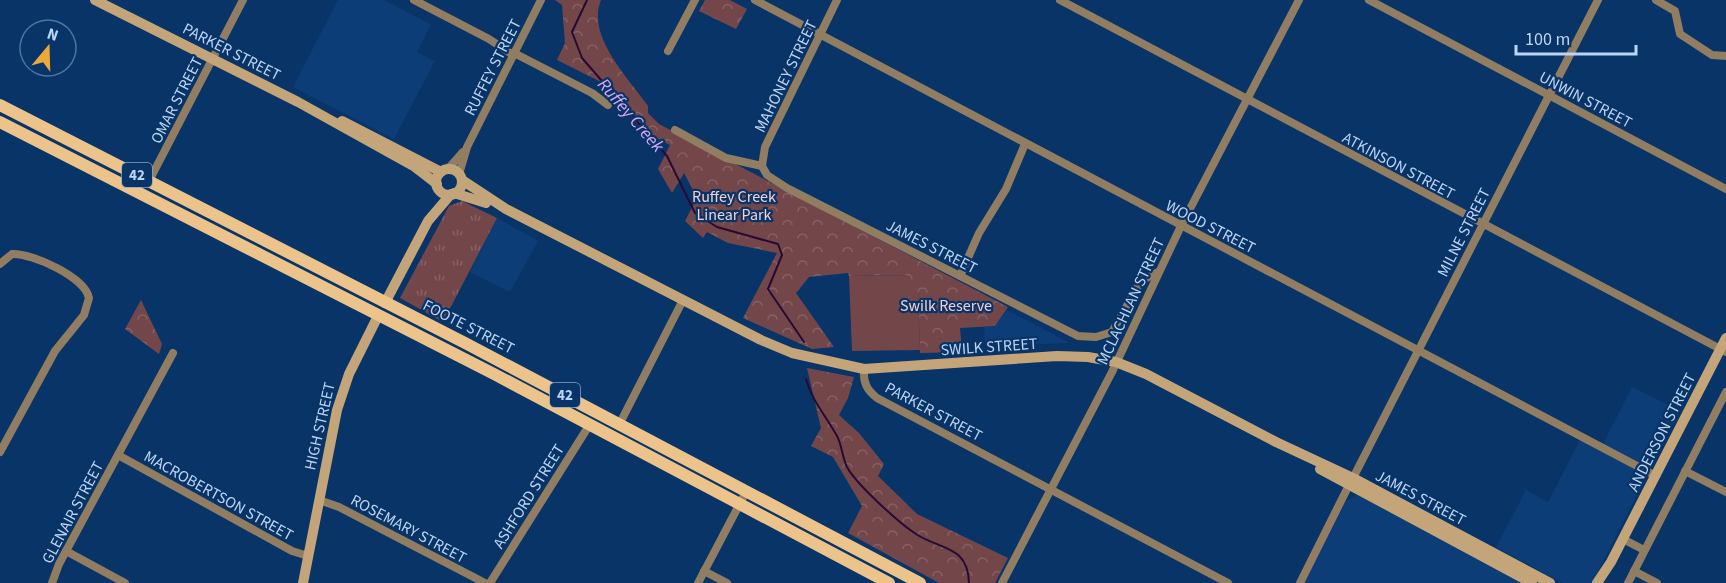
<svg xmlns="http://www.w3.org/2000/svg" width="1726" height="583" font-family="'Source Sans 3',sans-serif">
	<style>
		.built { fill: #0c3d77 }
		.grass { fill: url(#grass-tufts) }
		.park { fill: url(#park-crowns) }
		.pitch { fill: #73474a }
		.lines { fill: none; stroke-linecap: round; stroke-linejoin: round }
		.stream { stroke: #280933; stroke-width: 2 }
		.street { stroke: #907d62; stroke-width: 8 }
		.secondary { stroke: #c3a579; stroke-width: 10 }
		.primary { stroke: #ebc38b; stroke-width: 12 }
		.labels { text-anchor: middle; stroke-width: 4.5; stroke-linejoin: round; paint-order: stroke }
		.shield { fill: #083467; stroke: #87a5ca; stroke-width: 1.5 }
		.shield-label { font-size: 15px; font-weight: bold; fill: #bdd5f4 }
		.street-label { font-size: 16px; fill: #bdd5f4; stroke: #083467 }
		.park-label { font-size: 16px; fill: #f6cfd0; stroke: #083467 }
		.water-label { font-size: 18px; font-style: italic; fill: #daa8ef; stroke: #083467 }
	</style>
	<defs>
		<pattern id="grass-tufts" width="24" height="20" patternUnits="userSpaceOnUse" patternTransform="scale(1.5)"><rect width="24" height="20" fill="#73474a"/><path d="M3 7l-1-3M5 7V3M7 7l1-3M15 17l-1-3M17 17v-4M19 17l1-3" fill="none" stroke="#856165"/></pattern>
		<pattern id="park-crowns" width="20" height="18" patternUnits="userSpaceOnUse" patternTransform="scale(1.5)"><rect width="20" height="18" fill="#73474a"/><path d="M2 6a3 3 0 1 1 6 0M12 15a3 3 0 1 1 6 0" fill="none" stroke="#856165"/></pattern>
	</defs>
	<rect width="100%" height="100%" fill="#083467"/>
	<g class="built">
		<path d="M338,0h46l47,24 -14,28 18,9 -41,78 -101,-52z"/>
		<path d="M497,218l41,23 -28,51 -40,-20z"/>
		<path d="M1007,310l63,33 -85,3 -1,-19 11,-1z"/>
		<path d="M1632,387l48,24 -88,172h-30l-66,-36 30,-57 22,12 35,-68 20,10z"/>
		<path d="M1357,495l170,88h-223l42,-82z"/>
	</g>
	<path class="grass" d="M462,201l35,17 -54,104 -43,-24 49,-92z"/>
	<g class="park">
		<path d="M555,0h46c-15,37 28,78 47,106v7l11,11 349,183 -13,19 -35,2 2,24 -42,1 -2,-62h-10v-16l-59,1 -1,-3 -39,4 -13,16 38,54 -22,2 -69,-31 34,-65 -49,-10 -21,-11 -4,6 -18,-17 12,-23 -13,-25 -12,20 -14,-24 12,-24 -27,-14 -40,-48 -46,-23 8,-17 -3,-38z"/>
		<path d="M705,0h25l17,9 -11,20 -37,-18z"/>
		<path d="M141,300l21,44 -3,10 -34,-25z"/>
		<path d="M807,368l47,9 -6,21 -9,17 20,18 25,31 -6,12 39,38 91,44 -13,25h-56l-91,-50 14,-27 -29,-49 -22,-11 10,-18z"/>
	</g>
	<path class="pitch" d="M908,275v16h10l2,59 -68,1 -3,-75z"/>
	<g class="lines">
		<g class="stream">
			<path d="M587,0l-15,32 10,26 85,98 28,57 22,14 61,17 4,11 -14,34 36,53"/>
			<path d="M806,379c6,22 20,37 31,57 5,9 5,21 10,31 9,17 52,56 69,67 24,16 52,11 53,49"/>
		</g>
		<g class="street">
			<path d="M414,0l75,39 24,16"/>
			<path d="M755,0l901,476"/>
			<path d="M1060,0l666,352"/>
			<path d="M1369,0l357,189"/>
			<path d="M1656,0l19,11 5,23 32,21 14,1"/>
			<path d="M668,51l27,-51"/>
			<path d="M514,53l78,40 16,12"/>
			<path d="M675,130l51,28 36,8 5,9 20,13 291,148 18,1 16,-5 29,-51 17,-9"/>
			<path d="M762,166l3,-19 72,-147"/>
			<path d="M448,169l15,-17"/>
			<path d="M459,174l8,-27 74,-147"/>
			<path d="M149,181l94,-181"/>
			<path d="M0,264l12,-10c20,-1 73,23 77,44l-5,17 -29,36 -55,101"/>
			<path d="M960,276l19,-43 27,-44 19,-45"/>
			<path d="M864,369c-1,14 3,21 13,29l351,185"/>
			<path d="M620,423l63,-123"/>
			<path d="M118,455l174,96 16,5"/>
			<path d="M1685,471l41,21"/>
			<path d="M1353,478l245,-478"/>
			<path d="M319,500l20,7 146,76"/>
			<path d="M1623,539l21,11"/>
			<path d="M66,551l59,32"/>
			<path d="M704,571l23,12"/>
			<path d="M1634,571l23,12"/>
			<path d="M52,583l7,-19 114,-211"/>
			<path d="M490,583l100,-159"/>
			<path d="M698,583l49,-93"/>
			<path d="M1002,583l110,-211 69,-146 118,-226"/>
			<path d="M1300,583l49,-98"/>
			<path d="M1628,583l98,-191"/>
		</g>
		<g class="secondary">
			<path d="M95,0l203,102 117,65 22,17"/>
			<path d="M342,121l99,51"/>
			<circle cx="449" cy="182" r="13"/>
			<path d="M462,180l44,29 255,131 31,13 72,16 193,-13 31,1 28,5 30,12 130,68 77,36 197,105"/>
			<path d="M454,193l32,10"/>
			<path d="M385,303l43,-82 23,-27"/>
			<path d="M1320,469l212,114"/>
			<path d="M303,583l34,-173 12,-36 29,-58"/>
			<path d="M1597,583l14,-21 115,-224"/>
		</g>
		<g class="primary">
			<path d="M0,105l467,239 453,239"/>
			<path d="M0,122l494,252 395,209"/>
		</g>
	</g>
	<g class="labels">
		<g class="shield">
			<rect x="122" y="163" width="30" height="24" rx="4.5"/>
			<rect x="550" y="383" width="30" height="24" rx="4.5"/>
		</g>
		<g class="shield-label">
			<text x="137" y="180">42</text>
			<text x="565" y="400">42</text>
		</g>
		<g class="street-label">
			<text transform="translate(232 51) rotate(27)" y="6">PARKER STREET</text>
			<text transform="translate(492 67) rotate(-63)" y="6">RUFFEY STREET</text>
			<text transform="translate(785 76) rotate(-64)" y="6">MAHONEY STREET</text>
			<text transform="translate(1586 99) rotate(28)" y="6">UNWIN STREET</text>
			<text transform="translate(176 100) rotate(-63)" y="6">OMAR STREET</text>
			<text transform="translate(1399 165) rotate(28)" y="6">ATKINSON STREET</text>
			<text transform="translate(1211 226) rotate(27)" y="6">WOOD STREET</text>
			<text transform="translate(1463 232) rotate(-63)" y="6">MILNE STREET</text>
			<text transform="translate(932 246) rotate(27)" y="6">JAMES STREET</text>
			<text transform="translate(1130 301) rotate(-65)" y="6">MCLACHLAN STREET</text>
			<text transform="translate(469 326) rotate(27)" y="6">FOOTE STREET</text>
			<text transform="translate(989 346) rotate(-4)" y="6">SWILK STREET</text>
			<text transform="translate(934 411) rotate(28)" y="6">PARKER STREET</text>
			<text transform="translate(319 426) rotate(-77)" y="6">HIGH STREET</text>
			<text transform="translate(1661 432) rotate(-63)" y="6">ANDERSON STREET</text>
			<text transform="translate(219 495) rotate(29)" y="6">MACROBERTSON STREET</text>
			<text transform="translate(528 496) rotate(-58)" y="6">ASHFORD STREET</text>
			<text transform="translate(1421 497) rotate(28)" y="6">JAMES STREET</text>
			<text transform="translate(72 512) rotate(-62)" y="6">GLENAIR STREET</text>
			<text transform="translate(409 528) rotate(28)" y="6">ROSEMARY STREET</text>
		</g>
		<g class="park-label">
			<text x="734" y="202">Ruffey Creek<tspan x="734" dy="18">Linear Park</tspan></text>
			<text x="946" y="311">Swilk Reserve</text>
		</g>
		<g class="water-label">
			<text transform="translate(631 115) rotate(49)" y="6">Ruffey Creek</text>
		</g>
	</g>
	<g transform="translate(48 48) rotate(19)"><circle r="28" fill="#083467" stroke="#50749f" stroke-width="1.5"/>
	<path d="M0-4.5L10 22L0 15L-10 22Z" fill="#eca93a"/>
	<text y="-9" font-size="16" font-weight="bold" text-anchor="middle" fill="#bdd5f4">N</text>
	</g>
	<path d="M1516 45v9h120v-9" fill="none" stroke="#bdd5f4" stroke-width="3"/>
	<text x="1525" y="45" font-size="18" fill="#bdd5f4" stroke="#083467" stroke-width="4.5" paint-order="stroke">100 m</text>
</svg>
